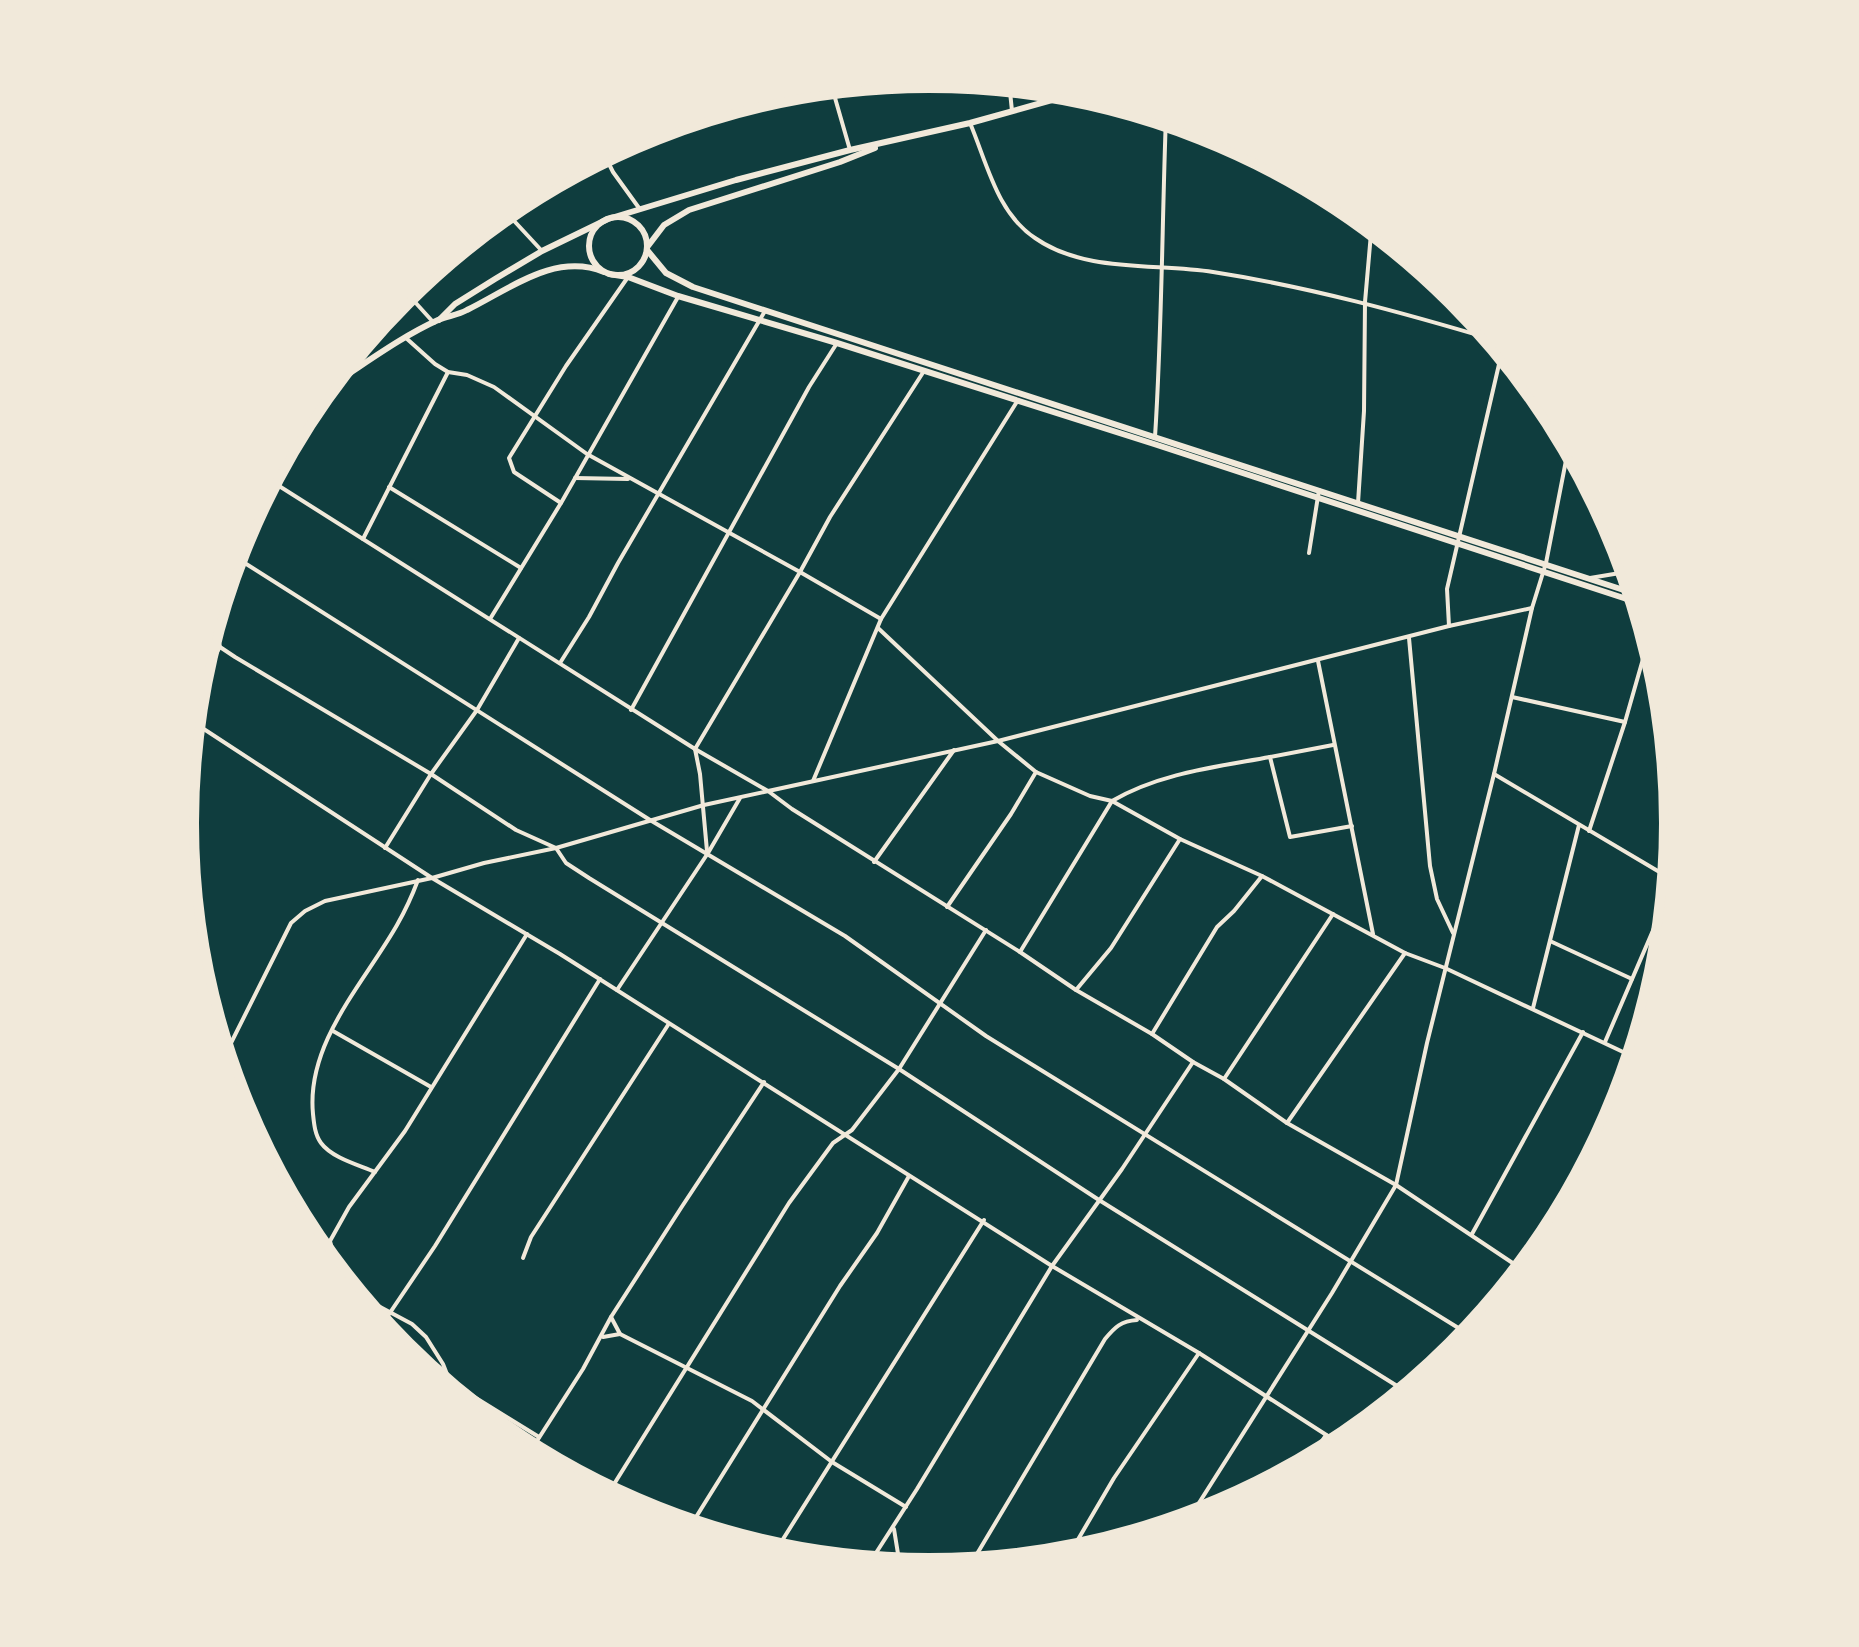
<svg xmlns="http://www.w3.org/2000/svg" width="1859" height="1647" font-family="Cabin,sans-serif">
	<style>
		.lines { fill: none; stroke-linecap: round; stroke-linejoin: round }
		.minor { stroke: #f1e9da; stroke-width: 4 }
		.tertiary { stroke: #f1e9da; stroke-width: 4 }
		.primary { stroke: #f1e9da; stroke-width: 6 }
		.trunk { stroke: #f1e9da; stroke-width: 6 }
		.rim { fill: none; stroke: #f1e9da; stroke-width: 10 }
	</style>
	<rect width="100%" height="100%" fill="#0f3d3e"/>
	<g class="lines">
		<g class="minor">
			<path d="M1009,82l3,29"/>
			<path d="M970,123c17,40 27,90 65,115 50,35 120,25 178,34 97,15 191,41 285,69"/>
			<path d="M603,152l10,20 26,36"/>
			<path d="M503,209l39,42"/>
			<path d="M404,290l30,33"/>
			<path d="M344,362l7,11"/>
			<path d="M1155,437c7,-107 7,-214 11,-321"/>
			<path d="M575,478l53,1"/>
			<path d="M268,479l427,270 105,-177 -213,-118 -93,-67 -27,-12 -19,-3 -13,-8 -29,-26"/>
			<path d="M389,487l132,81"/>
			<path d="M561,503l-47,-31 -5,-14 57,-92 62,-89"/>
			<path d="M1358,503l6,-92 1,-109 7,-80"/>
			<path d="M363,539l85,-167"/>
			<path d="M1309,553l10,-63"/>
			<path d="M232,555l418,265 195,116 141,100 487,301"/>
			<path d="M1590,578l42,-7"/>
			<path d="M213,617l7,30 15,10 196,117 85,56 40,18 10,15 23,15 310,191 200,131 311,194"/>
			<path d="M490,619l71,-116 117,-206"/>
			<path d="M881,619l-81,-47 30,-55 94,-146"/>
			<path d="M1449,626l-2,-37 56,-242"/>
			<path d="M878,628l120,113 38,31 54,24 22,5 68,38 82,37 143,77 40,15 193,91"/>
			<path d="M1409,638l21,228 7,33 16,34"/>
			<path d="M1318,661l55,273"/>
			<path d="M560,663l29,-46 29,-54 147,-252"/>
			<path d="M193,690l27,-43"/>
			<path d="M1512,697l113,25"/>
			<path d="M631,710l178,-323 28,-44"/>
			<path d="M190,720l242,158 128,76 492,312 147,87 146,94"/>
			<path d="M1333,745l-63,12 20,80 62,-11"/>
			<path d="M695,749l73,42 24,18 228,143 56,38 76,44 41,28 31,17 63,44 109,62 130,87"/>
			<path d="M695,749l5,25 7,77"/>
			<path d="M1494,774l179,106"/>
			<path d="M813,781l68,-162 137,-219"/>
			<path d="M1589,831l36,-109 26,-91"/>
			<path d="M385,848l46,-74 46,-64 42,-72"/>
			<path d="M874,862l80,-112"/>
			<path d="M947,907l64,-93 25,-42"/>
			<path d="M527,934l-122,197 -56,76 -19,34 8,33 16,19 58,31 14,13 17,27 7,18 89,55"/>
			<path d="M1550,941l82,38"/>
			<path d="M1020,952l92,-151c48,-28 104,-34 158,-44"/>
			<path d="M617,990l91,-137 32,-55"/>
			<path d="M1076,990l35,-42 69,-109"/>
			<path d="M1533,1008l46,-183"/>
			<path d="M333,1031l98,56"/>
			<path d="M1152,1034l65,-107 17,-16 28,-35"/>
			<path d="M1605,1042l68,-158"/>
			<path d="M222,1061l69,-138 14,-12 20,-10 107,-23 52,-15 72,-15 148,-43 294,-64 451,-115 83,-18"/>
			<path d="M1224,1079l109,-165"/>
			<path d="M1287,1123l118,-170"/>
			<path d="M375,1172c-16,-7 -43,-14 -54,-29 -6,-8 -7,-19 -8,-29 -7,-71 51,-131 84,-189 8,-14 15,-29 21,-45"/>
			<path d="M1472,1234l111,-202"/>
			<path d="M523,1258l8,-21 137,-212"/>
			<path d="M611,1317l9,17 132,67 80,61 74,45"/>
			<path d="M379,1329l56,-83 165,-267"/>
			<path d="M603,1337l17,-3"/>
			<path d="M444,1390l6,-8"/>
			<path d="M528,1455l55,-86 28,-52 70,-109 83,-126"/>
			<path d="M1303,1469l23,-34"/>
			<path d="M606,1497l183,-294 44,-60 19,-13 47,-61 87,-139"/>
			<path d="M1185,1525l147,-232 64,-108 31,-142 67,-269 38,-166 14,-45 24,-123"/>
			<path d="M894,1529l5,31 -1,10"/>
			<path d="M688,1530l152,-244 37,-53 32,-57"/>
			<path d="M773,1555l211,-335"/>
			<path d="M1066,1560l48,-82 85,-125"/>
			<path d="M867,1567l50,-78 135,-223 70,-97 71,-107"/>
			<path d="M968,1569l137,-230c10,-12 16,-18 32,-19"/>
		</g>
		<path class="tertiary" d="M831,84l19,66"/>
		<g class="primary">
			<path d="M647,250l19,23 27,14 946,308"/>
			<path d="M609,274l19,3 50,19 159,47 317,101 488,160"/>
		</g>
		<g class="trunk">
			<circle cx="618" cy="246" r="29"/>
			<path d="M648,246l16,-21 25,-15 151,-48 35,-14"/>
			<path d="M439,320l16,-16 40,-25 47,-28 66,-32 128,-39 114,-30 120,-27 114,-32"/>
			<path d="M317,394c40,-24 79,-55 121,-74 10,-4 20,-5 29,-10 43,-21 88,-58 137,-38"/>
		</g>
	</g>
	<path d="M0 0H1859V1647H0ZM194 823a735 735 0 1 1 1470 0a735 735 0 1 1-1470 0Z" fill="#f1e9da" fill-rule="evenodd"/>
	<path class="rim" d="M194 823a735 735 0 1 1 1470 0a735 735 0 1 1-1470 0Z"/>
</svg>
